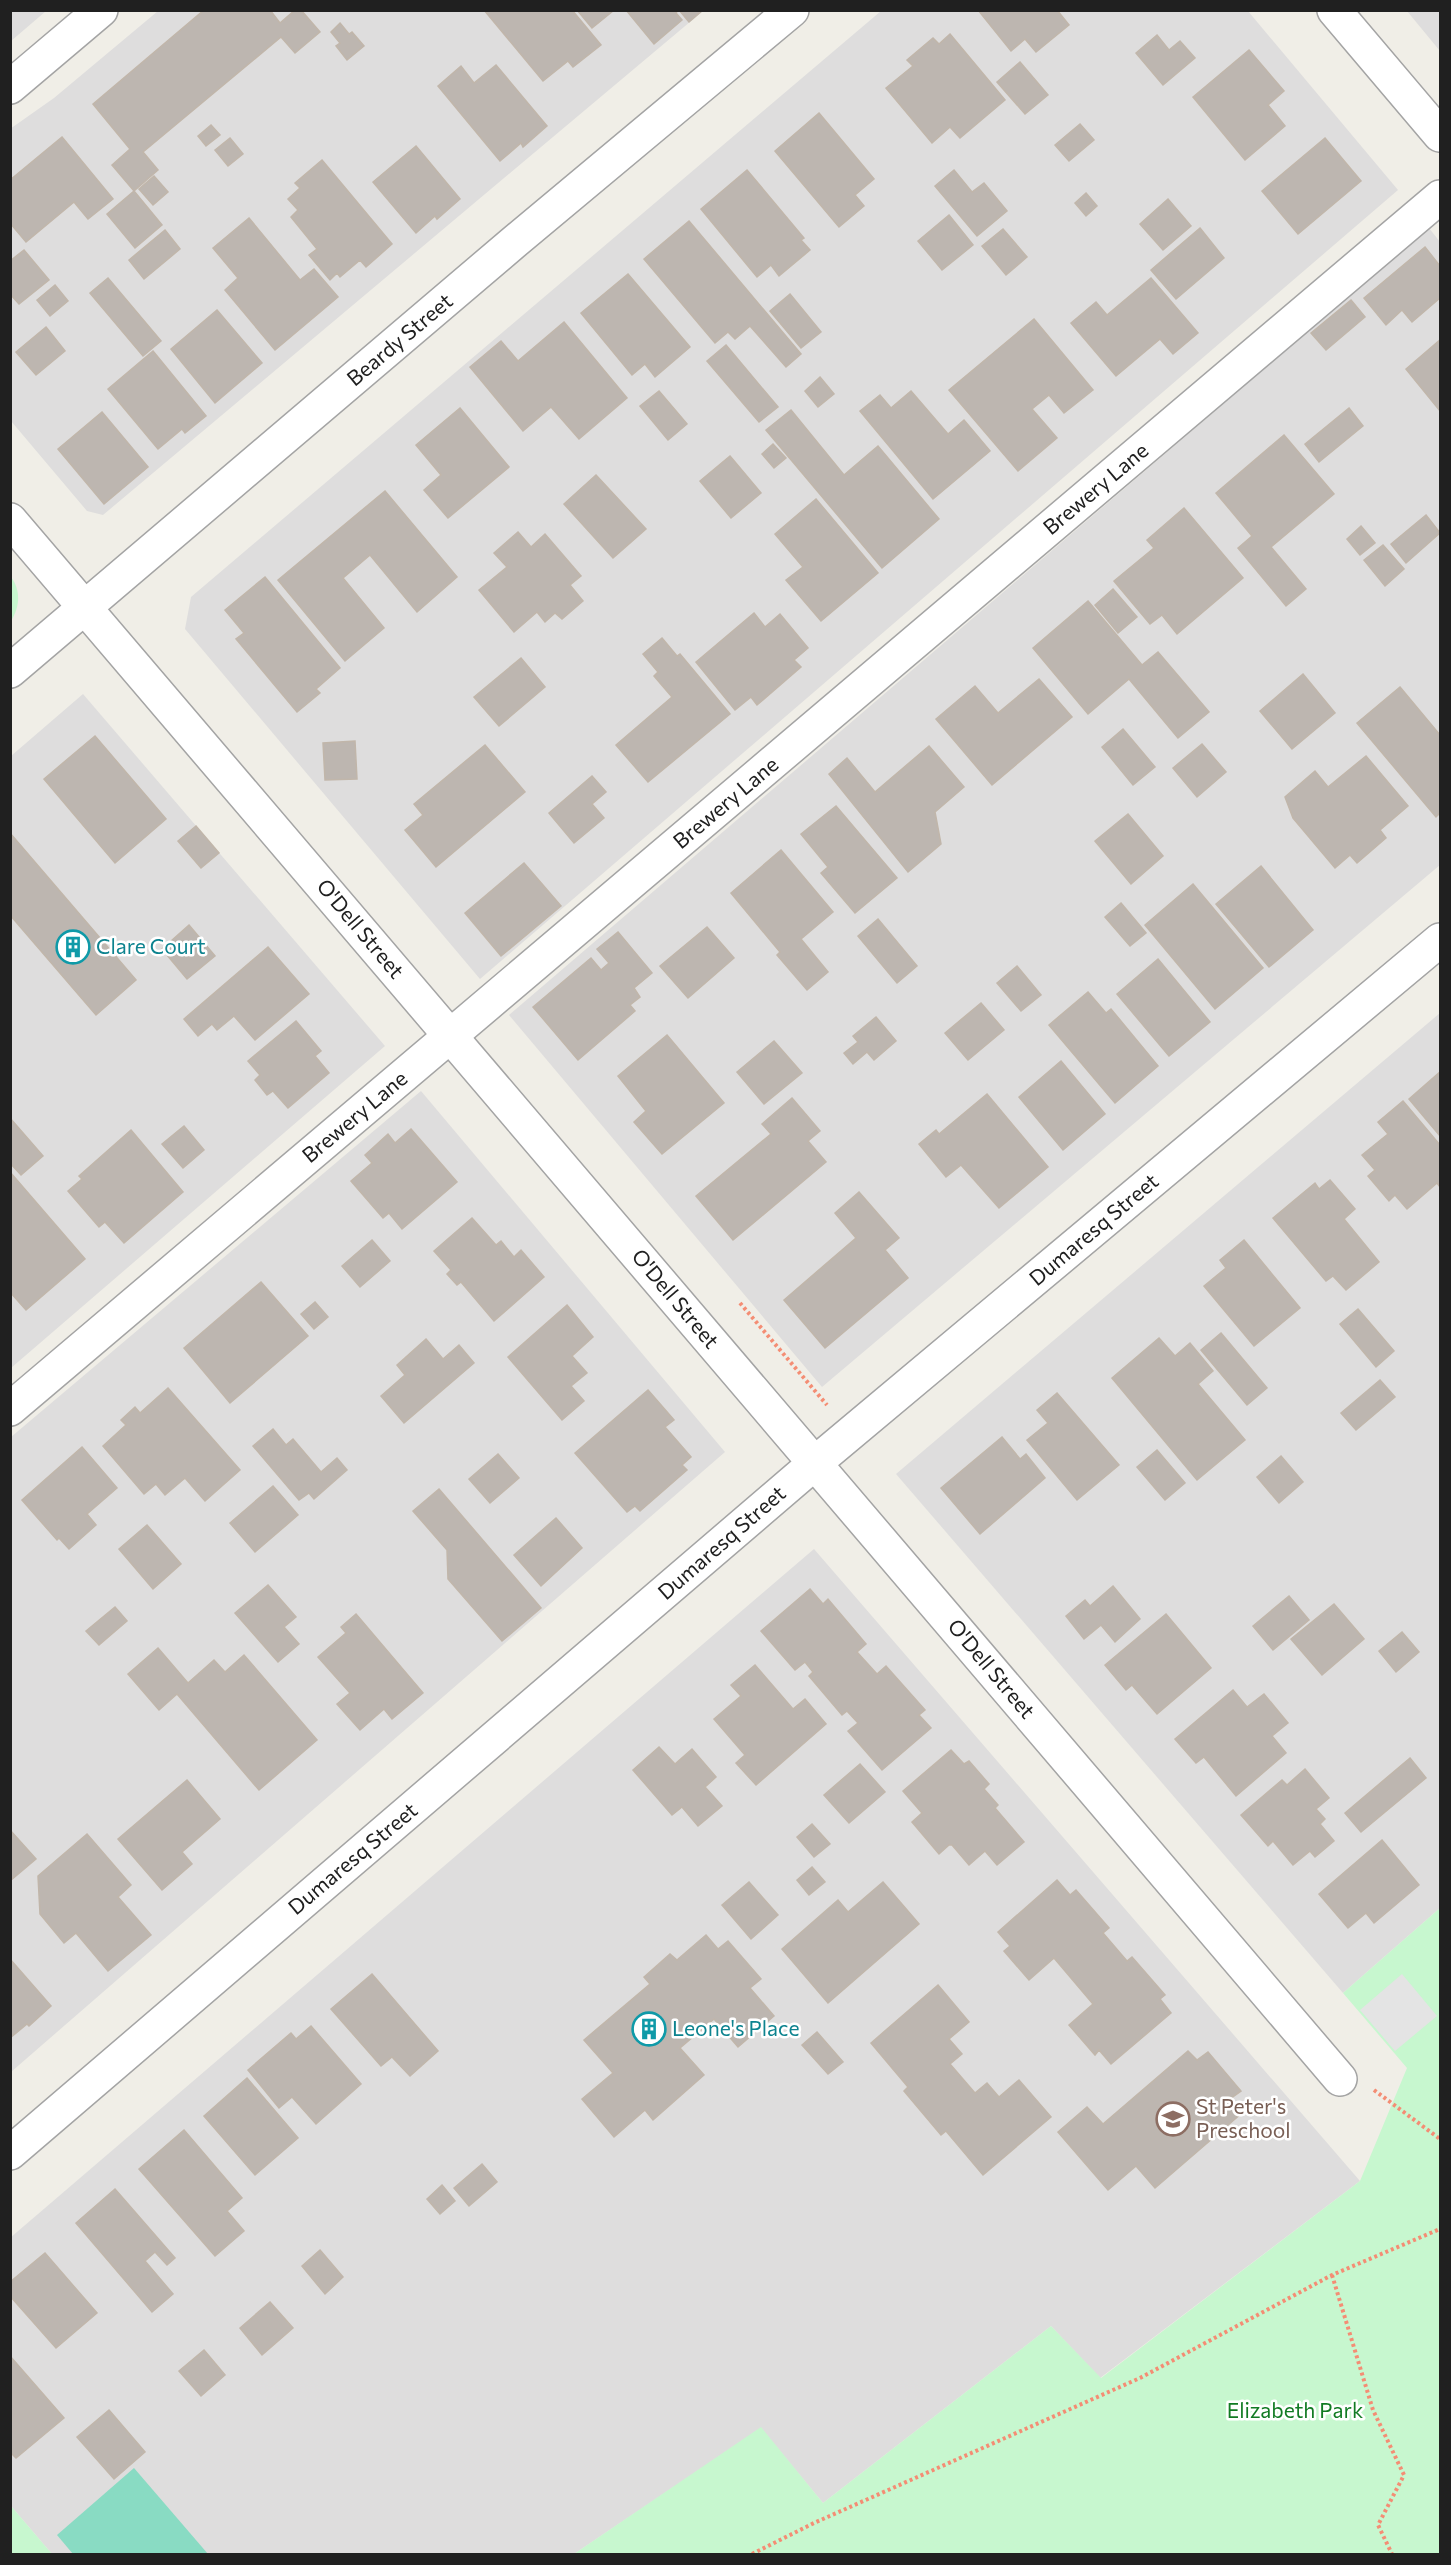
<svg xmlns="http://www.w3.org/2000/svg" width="1451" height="2565" font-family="Commissioner,sans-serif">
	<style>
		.residential { fill: #dedddd }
		.park { fill: #c7f7cf }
		.pitch { fill: #89dbc3 }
		.parking { fill: #e4e4e4 }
		.building { fill: #bdb6b0; stroke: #c1b6aa; stroke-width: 1.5 }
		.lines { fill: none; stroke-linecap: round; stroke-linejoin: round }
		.minor-casing { stroke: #a4a4a4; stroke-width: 36 }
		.path { stroke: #f48d74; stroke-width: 4; stroke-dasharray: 3 3; stroke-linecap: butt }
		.minor { stroke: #fff; stroke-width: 33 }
		.labels { text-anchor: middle; stroke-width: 5; stroke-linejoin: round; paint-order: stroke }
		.street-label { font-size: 21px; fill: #202020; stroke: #fff }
		.culture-label { font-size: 21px; fill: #0d838f; stroke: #fff; text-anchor: start }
		.education-label { font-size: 21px; fill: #785e54; stroke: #fff; text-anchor: start }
		.park-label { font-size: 21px; fill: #117b23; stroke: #fff }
	</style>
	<rect width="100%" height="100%" fill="#f0eee7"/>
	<g class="residential">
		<path d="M11,10h35v1l-35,30z"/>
		<path d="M158,11h545l-600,504 -16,-4 -76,-90 -1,-292 44,-31z"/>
		<path d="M881,11h367l150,179 -918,789 -295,-350 6,-32z"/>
		<path d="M1407,11h33v40z"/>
		<path d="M1429,228l11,14v623l-618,522 -313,-372z"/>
		<path d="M83,694l302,352 -374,322v-612z"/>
		<path d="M1440,1013v895l-97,85 -447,-519z"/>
		<path d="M421,1091l304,361 -714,620v-635z"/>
		<path d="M814,1549l546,632 -260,197 -49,-52 -228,177 -62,-75 -187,126h-522l-41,-48 -1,-268z"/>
	</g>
	<g class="park">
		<path d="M11,577c10,13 9,30 0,44z"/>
		<path d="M1440,1908v646h-866l187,-127 62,76 228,-177 50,52 259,-197 47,-113 -64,-75z"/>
		<path d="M11,2506l41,48h-41z"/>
	</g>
	<path class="pitch" d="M134,2468l74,86h-135l-16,-19z"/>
	<path class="parking" d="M1402,1974l35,42 -42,35 -35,-41z"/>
	<g class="building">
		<path d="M204,10h66l10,13 15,-13h6l19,22 -25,21 -14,-16 -138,115 15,18 -24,21 -22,-26 18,-16 -37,-45z"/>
		<path d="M484,10h88l29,35 -28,22 -5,-6 -25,20z"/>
		<path d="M577,10h36v1l-21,17z"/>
		<path d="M626,10h52l-2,3 6,7 -28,24z"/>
		<path d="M679,10h24l-14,12z"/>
		<path d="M978,10h79l12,15 -33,27 -11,-13 -14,12z"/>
		<path d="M340,23l9,11 3,-2 12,14 -17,14 -11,-14 4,-3 -9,-11z"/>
		<path d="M950,34l55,66 -45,38 -10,-11 -18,16 -46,-55 27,-22 -6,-6 26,-22 6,6z"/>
		<path d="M1157,35l12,15 11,-9 15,17 -32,27 -27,-32z"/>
		<path d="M1249,50l35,41 -16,14 17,21 -40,34 -52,-63z"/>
		<path d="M1020,62l28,33 -23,19 -28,-32z"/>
		<path d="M496,65l51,61 -24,21 -2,-4 -21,18 -62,-75 23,-20 13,17z"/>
		<path d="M819,113l55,66 -19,16 9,11 -25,21 -64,-76z"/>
		<path d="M1080,124l14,16 -25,21 -14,-16z"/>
		<path d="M211,125l9,10 -14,11 -8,-10z"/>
		<path d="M62,137l51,62 -25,20 -14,-17 -48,40 -16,-19v-43z"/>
		<path d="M230,138l13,16 -15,12 -13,-16z"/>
		<path d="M1325,138l36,43 -63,53 -36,-43z"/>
		<path d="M416,146l44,53 -23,20 -2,-3 -19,17 -43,-51z"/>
		<path d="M322,160l70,84 -26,23 -6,-7 -20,17 -3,-4 -7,7 -21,-25 8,-6 -26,-32 7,-7 -10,-11 12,-11 -5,-5z"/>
		<path d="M747,170l57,68 -3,2 9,10 -31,26 -8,-11 -14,12 -56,-68z"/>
		<path d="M954,170l18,22 12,-9 23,28 -30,25 -42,-50z"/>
		<path d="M154,176l14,16 -15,13 -14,-16z"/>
		<path d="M134,191l28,34 -27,23 -28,-34z"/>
		<path d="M1086,193l11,13 -11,10 -11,-13z"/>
		<path d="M1168,199l23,27 -28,24 -23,-26z"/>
		<path d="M949,215l24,30 -31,25 -24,-29z"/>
		<path d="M249,218l51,62 14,-11 24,28 -63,53 -50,-60 13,-12 -25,-30z"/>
		<path d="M689,221l112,133 -15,13 -36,-41 -15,13 -7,-7 -13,11 -71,-84z"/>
		<path d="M1200,228l24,30 -48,41 -25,-29z"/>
		<path d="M1003,229l24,28 -21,18 -24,-29z"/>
		<path d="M165,230l15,19 -36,30 -15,-19z"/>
		<path d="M1425,247l15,19v32l-28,24 -10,-12 -16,15 -22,-27z"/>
		<path d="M24,250l25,30 -30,24 -9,-10v-33z"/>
		<path d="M628,274l62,73 -35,30 -10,-13 -13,11 -51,-62z"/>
		<path d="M108,278l53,63 -18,15 -53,-63z"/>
		<path d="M1151,278l47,55 -25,21 -13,-15 -44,37 -45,-53 25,-21 11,13z"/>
		<path d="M55,285l13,16 -18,15 -13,-16z"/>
		<path d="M790,294l31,38 -20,16 -31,-37z"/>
		<path d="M1351,300l14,17 -39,33 -15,-17z"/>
		<path d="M217,310l45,53 -47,40 -44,-54z"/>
		<path d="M1034,319l59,71 -29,23 -15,-18 -17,14 25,29 -39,33 -69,-81z"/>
		<path d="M564,322l63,76 -48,41 -28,-32 -28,24 -53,-64 31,-26 17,20z"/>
		<path d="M46,327l19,24 -29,24 -20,-23z"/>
		<path d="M1440,340v71l-34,-42z"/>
		<path d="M726,345l52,62 -19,15 -52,-61z"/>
		<path d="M153,351l53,65 -21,17 -3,-4 -24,20 -50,-60z"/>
		<path d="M820,377l14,17 -16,13 -13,-16z"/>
		<path d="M659,391l28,33 -19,16 -28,-34z"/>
		<path d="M911,391l37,43 16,-14 26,31 -57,48 -73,-88 20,-16 11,13z"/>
		<path d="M460,408l49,59 -61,51 -24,-28 17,-15 -25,-30z"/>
		<path d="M1349,408l14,18 -44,36 -14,-18z"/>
		<path d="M791,410l53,65 34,-29 61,73 -57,49 -116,-138z"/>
		<path d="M102,412l46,55 -44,37 -46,-55z"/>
		<path d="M1284,435l50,59 -63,53 35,42 -20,17 -48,-58 14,-12 -36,-43z"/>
		<path d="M773,444l13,14 -12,10 -12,-14z"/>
		<path d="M730,456l31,37 -30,25 -31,-37z"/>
		<path d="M596,475l50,54 -33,29 -49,-54z"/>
		<path d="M385,491l72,86 -40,35 -47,-57 -27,23 41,50 -39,33 -67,-81z"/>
		<path d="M816,499l62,74 -57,48 -35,-41 17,-13 -28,-33z"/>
		<path d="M1184,508l59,70 -66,56 -15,-19 -12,9 -36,-43 40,-33 -7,-8z"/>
		<path d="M1426,515l14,18 -34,30 -15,-19z"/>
		<path d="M1361,526l14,17 -15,12 -13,-16z"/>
		<path d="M518,532l13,15 14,-13 36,42 -11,9 13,16 -21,18 -7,-6 -10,9 -8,-10 -23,20 -35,-42 28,-23 -13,-14z"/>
		<path d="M1383,545l21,24 -19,17 -21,-26z"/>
		<path d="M265,577l75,91 -24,21 4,4 -23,19 -61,-73 8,-6 -19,-23z"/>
		<path d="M1113,589l24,28 -19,16 -23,-28z"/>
		<path d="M1088,601l54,64 16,-13 51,60 -31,26 -49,-59 -41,35 -55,-66z"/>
		<path d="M754,613l11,14 15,-13 28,34 -14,12 7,7 -44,38 -6,-8 -16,13 -39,-48z"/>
		<path d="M662,638l15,18 3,-2 50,60 -82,68 -32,-37 56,-48 -18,-21 4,-4 -15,-18z"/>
		<path d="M521,658l24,29 -46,39 -25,-29z"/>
		<path d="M1303,674l32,39 -43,36 -32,-38z"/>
		<path d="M1039,679l33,38 -80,68 -56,-66 39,-33 23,27z"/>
		<path d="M1400,687l40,48v78l-4,4 -79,-94z"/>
		<path d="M1123,729l32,38 -22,18 -31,-38z"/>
		<path d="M95,736l71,83 -51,44 -71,-84z"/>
		<path d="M355,741l2,38 -32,1 -2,-37z"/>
		<path d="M1202,744l24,28 -29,25 -24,-29z"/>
		<path d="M485,745l40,47 -89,75 -31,-37 18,-15 -9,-11z"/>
		<path d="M929,746l35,41 -29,25 6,32 -33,28 -79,-98 18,-16 28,34z"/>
		<path d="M1366,756l42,50 -28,24 6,8 -29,25 -7,-8 -15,13 -42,-50 -8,-21 30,-26 13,16z"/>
		<path d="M592,776l14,16 -14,12 12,14 -30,25 -25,-30z"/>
		<path d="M836,806l61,72 -42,35 -34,-40 7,-6 -27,-33z"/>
		<path d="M1128,814l35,42 -32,28 -36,-43z"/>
		<path d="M196,826l23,27 -18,15 -23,-27z"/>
		<path d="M10,833l126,147 -40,35 -86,-100z"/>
		<path d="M781,850l52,62 -32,27 27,33 -21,18 -30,-35 3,-3 -49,-59z"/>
		<path d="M524,863l37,43 -60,50 -36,-43z"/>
		<path d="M1261,866l52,64 -44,37 -53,-63z"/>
		<path d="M1193,884l70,84 -48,41 -70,-84z"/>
		<path d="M1121,903l25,30 -16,13 -25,-29z"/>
		<path d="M878,919l39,47 -20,17 -39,-47z"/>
		<path d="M189,925l26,31 -28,23 -25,-30z"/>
		<path d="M707,927l27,31 -46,40 -28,-32z"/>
		<path d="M618,932l34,41 -18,15 6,9 -10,8 5,6 -57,49 -45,-53 58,-49 10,12 8,-7 -12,-14z"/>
		<path d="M268,947l41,47 -54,46 -21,-24 -17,14 -5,-6 -14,12 -14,-17z"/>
		<path d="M1158,959l52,63 -41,34 -52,-62z"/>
		<path d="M1017,966l24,29 -20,16 -24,-28z"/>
		<path d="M1088,992l18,21 5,-4 47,57 -43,37 -66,-78z"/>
		<path d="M981,1003l23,27 -36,30 -23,-27z"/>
		<path d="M876,1017l20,24 -22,19 -7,-8 -14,12 -9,-11 14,-11 -5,-6z"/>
		<path d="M296,1021l25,30 -6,5 14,17 -41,35 -15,-17 -6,4 -12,-15 5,-5 -12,-14z"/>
		<path d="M667,1035l57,68 -62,51 -28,-32 12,-11 -28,-35z"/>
		<path d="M774,1041l28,32 -38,31 -27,-32z"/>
		<path d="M1061,1061l44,53 -42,36 -44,-53z"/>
		<path d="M1440,1072v64l-31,-37z"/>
		<path d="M987,1094l61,73 -49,41 -38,-43 -15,12 -27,-33 17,-14 3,4z"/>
		<path d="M792,1098l28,33 -12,10 18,21 -93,78 -37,-44 75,-62 -9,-10z"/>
		<path d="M1403,1101l37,44v42l-3,-4 -30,26 -12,-14 -6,6 -21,-25 7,-6 -13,-15 26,-21 -10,-12z"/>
		<path d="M10,1118l33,38 -22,19 -11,-12z"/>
		<path d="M184,1126l20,24 -21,18 -21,-24z"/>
		<path d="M411,1129l46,53 -55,47 -13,-16 -6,5 -32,-37 21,-18 -7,-8 23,-21 7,9z"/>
		<path d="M131,1130l52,62 -59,51 -19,-21 -6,5 -31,-36 14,-12 -3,-3z"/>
		<path d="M10,1172l75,87 -59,51 -16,-18z"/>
		<path d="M1330,1180l25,29 -11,10 35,43 -33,28 -13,-14 -7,5 -53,-63 42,-35 4,6z"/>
		<path d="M859,1192l40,46 -14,12 23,28 -83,70 -41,-48 72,-62 -21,-25z"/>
		<path d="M472,1218l24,27 5,-4 13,16 7,-7 23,27 -50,44 -33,-39 -4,3 -10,-11 4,-4 -17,-19z"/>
		<path d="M372,1240l18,21 -30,26 -18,-21z"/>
		<path d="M1244,1240l56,68 -46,38 -50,-60 22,-18 -6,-8z"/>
		<path d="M261,1282l47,54 -78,67 -46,-55z"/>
		<path d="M315,1302l13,15 -14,12 -13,-15z"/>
		<path d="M567,1305l26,32 -21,19 15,17 -16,13 13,15 -22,19 -54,-63z"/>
		<path d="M1358,1309l36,42 -18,16 -36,-43z"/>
		<path d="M1221,1333l46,55 -20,17 -46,-55z"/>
		<path d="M1159,1338l16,18 15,-13 23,28 -15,13 47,56 -48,40 -85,-102z"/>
		<path d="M426,1339l17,20 16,-14 15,18 -70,60 -23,-27 24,-21 -8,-10z"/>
		<path d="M1380,1380l15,17 -39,33 -15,-17z"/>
		<path d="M168,1388l72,82 -35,31 -20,-23 -20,17 -9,-11 -12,10 -41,-48 23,-21 -5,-5 14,-13 5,6z"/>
		<path d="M648,1390l26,30 -9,7 26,30 -9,8 5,5 -47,41 -5,-5 -8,6 -52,-59z"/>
		<path d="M1057,1393l62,72 -42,35 -50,-60 21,-17 -11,-13z"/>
		<path d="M273,1429l13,16 7,-6 28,33 16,-14 10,12 -33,29 -5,-6 -10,7 -46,-54z"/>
		<path d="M1002,1437l18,22 6,-5 19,24 -65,56 -39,-46z"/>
		<path d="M82,1447l35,41 -30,26 9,11 -27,24 -10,-11 -2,2 -35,-40z"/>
		<path d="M1157,1450l28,33 -20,17 -28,-33z"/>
		<path d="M498,1454l21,24 -29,25 -21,-24z"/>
		<path d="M1281,1456l22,26 -24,21 -22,-26z"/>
		<path d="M273,1486l25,29 -43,37 -25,-29z"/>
		<path d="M439,1489l102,119 -39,33 -54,-62 -1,-29 -34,-39z"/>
		<path d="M556,1518l26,30 -41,38 -27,-31z"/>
		<path d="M147,1525l34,39 -28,25 -34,-40z"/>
		<path d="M268,1585l28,32 -12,10 15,17 -21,18 -43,-49z"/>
		<path d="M1113,1586l27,33 -25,23 -14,-17 -17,14 -18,-23 19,-16 5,6z"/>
		<path d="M810,1589l13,15 5,-5 38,45 -9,8 20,22 9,-8 39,44 -6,5 12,13 -49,42 -34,-39 10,-8 -11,-12 -5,4 -33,-39 4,-4 -8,-10 -10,8 -34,-39z"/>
		<path d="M1289,1596l20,24 -36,30 -20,-24z"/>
		<path d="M1334,1604l30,35 -42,36 -31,-36z"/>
		<path d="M115,1607l12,14 -28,24 -13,-14z"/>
		<path d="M356,1614l67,79 -31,26 -8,-10 -24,21 -23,-26 13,-11 -32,-36 28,-24 -5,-6z"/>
		<path d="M1166,1614l45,54 -54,46 -25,-29 -6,5 -21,-25z"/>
		<path d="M1402,1632l17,20 -23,20 -17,-21z"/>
		<path d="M158,1648l30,35 26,-23 11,12 19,-17 73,85 -58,50 -82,-96 -18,16 -31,-36z"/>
		<path d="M755,1665l38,44 12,-10 21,25 -70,61 -20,-22 9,-8 -31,-36 27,-23 -10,-11z"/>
		<path d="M1233,1690l14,17 17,-13 24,29 -16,13 14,17 -50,43 -32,-39 -8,6 -21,-24z"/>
		<path d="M659,1747l16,17 17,-15 24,28 -11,10 17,19 -24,20 -16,-19 -10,8 -39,-45z"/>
		<path d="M951,1750l13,14 5,-3 20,23 -5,5 14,16 -3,3 29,34 -27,23 -12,-14 -16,14 -17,-20h-3l-10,9 -27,-32 10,-9 -19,-22z"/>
		<path d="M1410,1758l16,20 -65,54 -16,-19z"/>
		<path d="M860,1764l25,28 -36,31 -25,-28z"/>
		<path d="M1305,1769l24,29 -13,11 9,10 -5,5 14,17 -19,16 -5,-6 -17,14 -20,-24 -5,5 -27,-31 41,-35 5,5z"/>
		<path d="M187,1780l33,39 -38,33 10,12 -30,26 -44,-51z"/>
		<path d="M812,1824l18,20 -16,13 -17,-20z"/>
		<path d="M10,1830l26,29 -26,22z"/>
		<path d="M87,1834l44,51 -13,12 33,38 -43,36 -32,-38 -12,10 -24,-29 -2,-38z"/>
		<path d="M1382,1840l37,45 -45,38 -8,-10 -18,15 -29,-34z"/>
		<path d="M812,1867l13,15 -16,13 -12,-15z"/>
		<path d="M1057,1880l13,15 6,-5 33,38 -6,5 24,28 5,-4 33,38 -5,4 11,14 -60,51 -12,-14 -4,5 -26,-30 24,-21 -39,-46 -25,22 -25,-29 6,-5 -12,-14z"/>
		<path d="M749,1882l29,33 -27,24 -29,-34z"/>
		<path d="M883,1882l36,42 -91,79 -46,-54 56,-49 10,12z"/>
		<path d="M706,1935l12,14 10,-8 33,38 -11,9 24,28 -36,31 -24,-28 -34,29 24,27 -51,45 -8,-10 -31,27 -32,-38 31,-26 -29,-33 66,-56 -6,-7 26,-23 7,6z"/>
		<path d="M10,1959l41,47 -22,20 -2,-2 -17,14z"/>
		<path d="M372,1974l66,77 -28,25 -18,-19 -11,9 -50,-57z"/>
		<path d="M938,1985l31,37 -20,17 13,15 -12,10 25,29 12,-10 12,14 20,-17 32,37 -68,58 -37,-44 -5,4 -37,-44 4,-4 -37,-44z"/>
		<path d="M311,2026l50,58 -45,40 -24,-27 -13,11 -31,-38 43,-37 5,6z"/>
		<path d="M817,2032l26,30 -15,12 -26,-29z"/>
		<path d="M1188,2051l9,9 11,-8 33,39 -11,8 12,14 -87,75 -19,-22 -28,24 -50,-58 29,-25 16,17z"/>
		<path d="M247,2078l51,60 -43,37 -51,-59z"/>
		<path d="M184,2130l58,68 -15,13 17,20 -29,25 -76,-87z"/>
		<path d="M482,2164l15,18 -28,24 -15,-18z"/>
		<path d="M442,2185l13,16 -15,13 -13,-15z"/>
		<path d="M115,2189l60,69 -8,7 -12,-13 -10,9 28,33 -21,18 -76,-89z"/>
		<path d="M320,2250l23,27 -18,17 -23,-28z"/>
		<path d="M45,2253l52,60 -41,35 -46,-52v-14z"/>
		<path d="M270,2302l23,26 -31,27 -22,-27z"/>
		<path d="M204,2350l21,25 -24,21 -22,-25z"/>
		<path d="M10,2356l54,62 -48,40 -6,-6z"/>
		<path d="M109,2410l36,42 -31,27 -37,-42z"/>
	</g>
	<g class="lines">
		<g class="minor-casing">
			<g id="minor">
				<path d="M1334,10l106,125"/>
				<path d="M10,87l91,-77"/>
				<path d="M10,520l1330,1559"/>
				<path d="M10,671l503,-428 279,-233"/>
				<path d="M10,1409l1430,-1212"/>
				<path d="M10,2153l805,-690 625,-523"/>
			</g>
		</g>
		<g class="path">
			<path d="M740,1303l87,102"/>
			<path d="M1374,2090l66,49"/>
			<path d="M1332,2275l41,135 31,65 -26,50 14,29"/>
			<path d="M752,2554l62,-31 326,-145 192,-103 108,-46"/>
		</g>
		<use href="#minor" class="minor"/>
	</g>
	<defs>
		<g id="building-ring" transform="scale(1.725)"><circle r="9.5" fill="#fff" stroke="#0f9aa8" stroke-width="1.5"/><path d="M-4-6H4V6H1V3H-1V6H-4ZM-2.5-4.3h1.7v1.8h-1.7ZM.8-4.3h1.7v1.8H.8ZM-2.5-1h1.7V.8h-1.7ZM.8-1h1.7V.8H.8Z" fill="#0f9aa8"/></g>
		<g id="school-ring" transform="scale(1.725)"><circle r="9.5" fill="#fff" stroke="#8d6e63" stroke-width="1.5"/><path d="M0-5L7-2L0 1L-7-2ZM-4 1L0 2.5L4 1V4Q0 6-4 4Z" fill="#8d6e63"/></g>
	</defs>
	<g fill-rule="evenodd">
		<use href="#building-ring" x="73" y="947"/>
		<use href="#building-ring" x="649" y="2029"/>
		<use href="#school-ring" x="1173" y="2119"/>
	</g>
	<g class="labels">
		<g class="street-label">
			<text transform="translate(400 340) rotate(-40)" y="7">Beardy Street</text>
			<text transform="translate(1096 489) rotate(-40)" y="7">Brewery Lane</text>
			<text transform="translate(726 803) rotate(-40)" y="7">Brewery Lane</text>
			<text transform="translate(360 929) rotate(50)" y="7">O'Dell Street</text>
			<text transform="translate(355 1117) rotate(-40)" y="7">Brewery Lane</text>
			<text transform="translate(1094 1230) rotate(-40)" y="7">Dumaresq Street</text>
			<text transform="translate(675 1299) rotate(50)" y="7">O'Dell Street</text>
			<text transform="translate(722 1543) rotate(-41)" y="7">Dumaresq Street</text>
			<text transform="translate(991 1669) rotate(50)" y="7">O'Dell Street</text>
			<text transform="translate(353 1859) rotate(-40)" y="7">Dumaresq Street</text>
		</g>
		<g class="culture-label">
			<text x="96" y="954">Clare Court</text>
			<text x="672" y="2036">Leone's Place</text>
		</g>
		<g class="education-label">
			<text x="1196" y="2114">St Peter's<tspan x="1196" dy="24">Preschool</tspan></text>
		</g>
		<g class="park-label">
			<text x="1295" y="2418">Elizabeth Park</text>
		</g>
	</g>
	<rect width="1451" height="2565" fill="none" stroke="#202020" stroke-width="24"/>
</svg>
